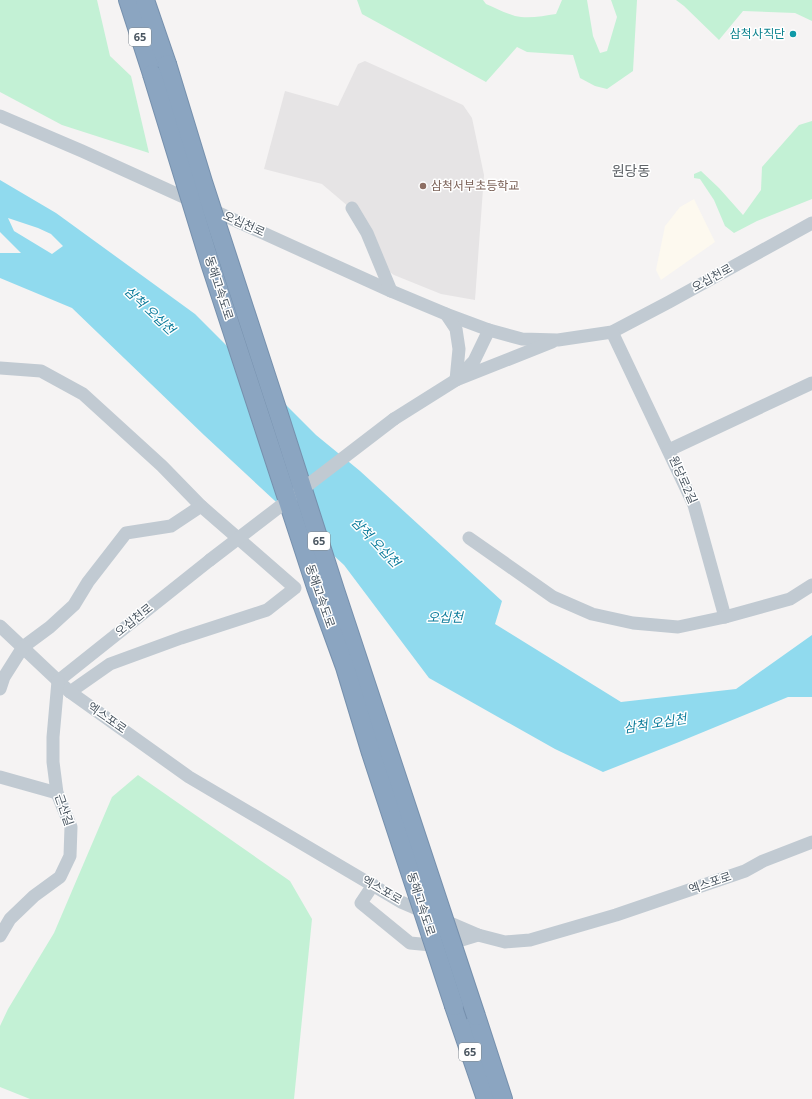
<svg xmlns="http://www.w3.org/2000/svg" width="812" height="1099" font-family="'Noto Sans','Noto Sans KR',sans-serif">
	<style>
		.commercial { fill: #fdf9ef }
		.education { fill: #e6e4e5 }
		.green { fill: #c3f1d5 }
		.water { fill: #90daee; fill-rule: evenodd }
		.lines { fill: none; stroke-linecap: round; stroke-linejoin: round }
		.highway-casing { stroke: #7690ad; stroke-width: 20 }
		.minor { stroke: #c1cad2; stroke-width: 13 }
		.highway { stroke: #8ba5c1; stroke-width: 18 }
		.highway-bridge-casing { stroke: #7690ad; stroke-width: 20; stroke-linecap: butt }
		.minor-bridge { stroke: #c1cad2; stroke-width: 13 }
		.highway-bridge { stroke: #8ba5c1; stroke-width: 18 }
		.culture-dot { fill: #0f9aa8; stroke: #fff; stroke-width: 1.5 }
		.education-dot { fill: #8d6e63; stroke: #fff; stroke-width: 1.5 }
		.labels { text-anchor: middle; stroke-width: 3; stroke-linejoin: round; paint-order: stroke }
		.shield { fill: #fff; stroke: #808990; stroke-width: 1 }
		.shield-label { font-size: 11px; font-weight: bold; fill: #4a5661 }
		.culture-label { font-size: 12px; fill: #0d838f; stroke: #fff; text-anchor: end }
		.education-label { font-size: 12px; fill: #785e54; stroke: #fff; text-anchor: start }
		.street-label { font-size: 12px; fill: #4a5661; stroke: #fff }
		.water-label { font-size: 13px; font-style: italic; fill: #0c7c9b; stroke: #fff }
		.quarter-label { font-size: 14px; fill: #5f6368; stroke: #fff }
	</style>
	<rect width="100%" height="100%" fill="#f5f3f3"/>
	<path class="commercial" d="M694,199l21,43 -54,38 -5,-10 9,-44 15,-19z"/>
	<path class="education" d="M365,61l98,44 9,13 12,57 -9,125 -34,-6 -47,-19 -7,-5 -7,-15 -11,-31 -47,-40 -58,-15 21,-78 53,15 20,-42z"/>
	<g class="green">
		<path d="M0,0h97l13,56 21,20 18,77 -87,-28 -62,-33z"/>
		<path d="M357,0h126l3,4c9,4 19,9 29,12 13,3 28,0 41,-2l6,-14h25l6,36 7,17 7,-2 10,-34 -6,-17h26l-4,71 -26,18 -12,-3 -15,-8 -7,-23 -46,-3 -10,-5 -31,35 -124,-68z"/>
		<path d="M676,0h136v21l-17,-8 -52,-2 -24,29 -35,-34z"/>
		<path d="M812,121v78l-55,22 -23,12 -9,-7 -11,-26 -14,-21 -6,-1v-4l7,-3 18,17 24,27 18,-25 1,-23 37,-42z"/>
		<path d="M138,775l152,106 22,38 -18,180h-264l-30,-12v-61l8,-17 46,-76 58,-136z"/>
	</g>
	<path class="water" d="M0,180l56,33 139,101 121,121 44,36 142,130 -7,23 126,78 115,-13 76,-54v62h-24l-109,45 -76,30 -48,-23 -126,-71 -85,-113 -140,-130 -132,-127 -72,-30v-25h21l-21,-21zM8,218l30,10 13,6 12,12 -11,8 -38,-23z"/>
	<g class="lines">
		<g class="highway-casing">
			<g id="highway">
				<path d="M128,0l24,74"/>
				<path d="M145,0l22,64"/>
				<path d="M454,1006l32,93"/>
				<path d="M476,1016l27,83"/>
			</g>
		</g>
		<g class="minor">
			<path d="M0,116l82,35 309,140 55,23 43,16 33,9 36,1 54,-8 57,-30 143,-79"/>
			<path d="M352,208l15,25 24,58"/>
			<path d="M446,314l10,15 3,20 -3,31 96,-38"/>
			<path d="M612,332l82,173 31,112"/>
			<path d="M0,368l41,3 42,23 79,72 39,40 94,82 -28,22 -86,28 -71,26 -40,28"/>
			<path d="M394,419l62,-39 18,-19 15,-31"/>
			<path d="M669,450l143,-67"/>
			<path d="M469,538l84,59 39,17 41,9 45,4 47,-10 65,-18 22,-14"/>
			<path d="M0,626l70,66 119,85 212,125 77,33 27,7 25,-2 86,-25 129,-44 18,-10 49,-19"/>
			<path d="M58,681l152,-121"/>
			<path d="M0,689l4,-12 19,-30 27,-20 24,-22 14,-23 38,-49 45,-7 30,-20"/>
			<path d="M0,777l57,16"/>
			<path d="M373,885l-12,18 49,40 32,3 36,-11"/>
			<path d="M0,936l10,-17 24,-23 26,-19 10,-21 1,-29 -14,-34 -4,-31v-25l5,-56"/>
		</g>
		<use href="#highway" class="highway"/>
		<g class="highway-bridge-casing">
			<g id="highway-bridge">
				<path d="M167,64l36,118 76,233 56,175 141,426"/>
				<path d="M152,74l58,189 106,324 29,80 26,86 83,253"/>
			</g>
		</g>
		<path class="minor-bridge" d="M210,560l184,-141"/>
		<use href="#highway-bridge" class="highway-bridge"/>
	</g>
	<circle class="culture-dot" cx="793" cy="34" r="4"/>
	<circle class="education-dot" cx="423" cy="186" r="4"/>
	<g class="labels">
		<g class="shield">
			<rect x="129" y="28" width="22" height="18" rx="3"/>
			<rect x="308" y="532" width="22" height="18" rx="3"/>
			<rect x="459" y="1043" width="22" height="18" rx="3"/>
		</g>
		<g class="shield-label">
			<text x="140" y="41">65</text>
			<text x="319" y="545">65</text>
			<text x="470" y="1056">65</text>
		</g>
		<g class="culture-label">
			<text x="785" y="38">삼척사직단</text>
		</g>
		<g class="education-label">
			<text x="431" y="190">삼척서부초등학교</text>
		</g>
		<g class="street-label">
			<text transform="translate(244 224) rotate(24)" y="4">오십천로</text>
			<text transform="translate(712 278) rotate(-29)" y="4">오십천로</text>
			<text transform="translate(219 288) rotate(72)" y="4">동해고속도로</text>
			<text transform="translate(683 480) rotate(66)" y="4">원당로2길</text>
			<text transform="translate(320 596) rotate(71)" y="4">동해고속도로</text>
			<text transform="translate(134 620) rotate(-39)" y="4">오십천로</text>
			<text transform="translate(107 718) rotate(35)" y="4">엑스포로</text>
			<text transform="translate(64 810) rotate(71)" y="4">근산길</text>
			<text transform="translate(710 883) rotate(-19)" y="4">엑스포로</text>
			<text transform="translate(382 890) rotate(30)" y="4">엑스포로</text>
			<text transform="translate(421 904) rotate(72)" y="4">동해고속도로</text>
		</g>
		<g class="water-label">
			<text transform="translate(150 310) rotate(43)" y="5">삼척 오십천</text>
			<text transform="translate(376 542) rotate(46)" y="5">삼척 오십천</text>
			<text x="445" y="622">오십천</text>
			<text transform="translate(655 723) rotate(-9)" y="5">삼척 오십천</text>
		</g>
		<g class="quarter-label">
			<text x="631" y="176">원당동</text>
		</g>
	</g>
</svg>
